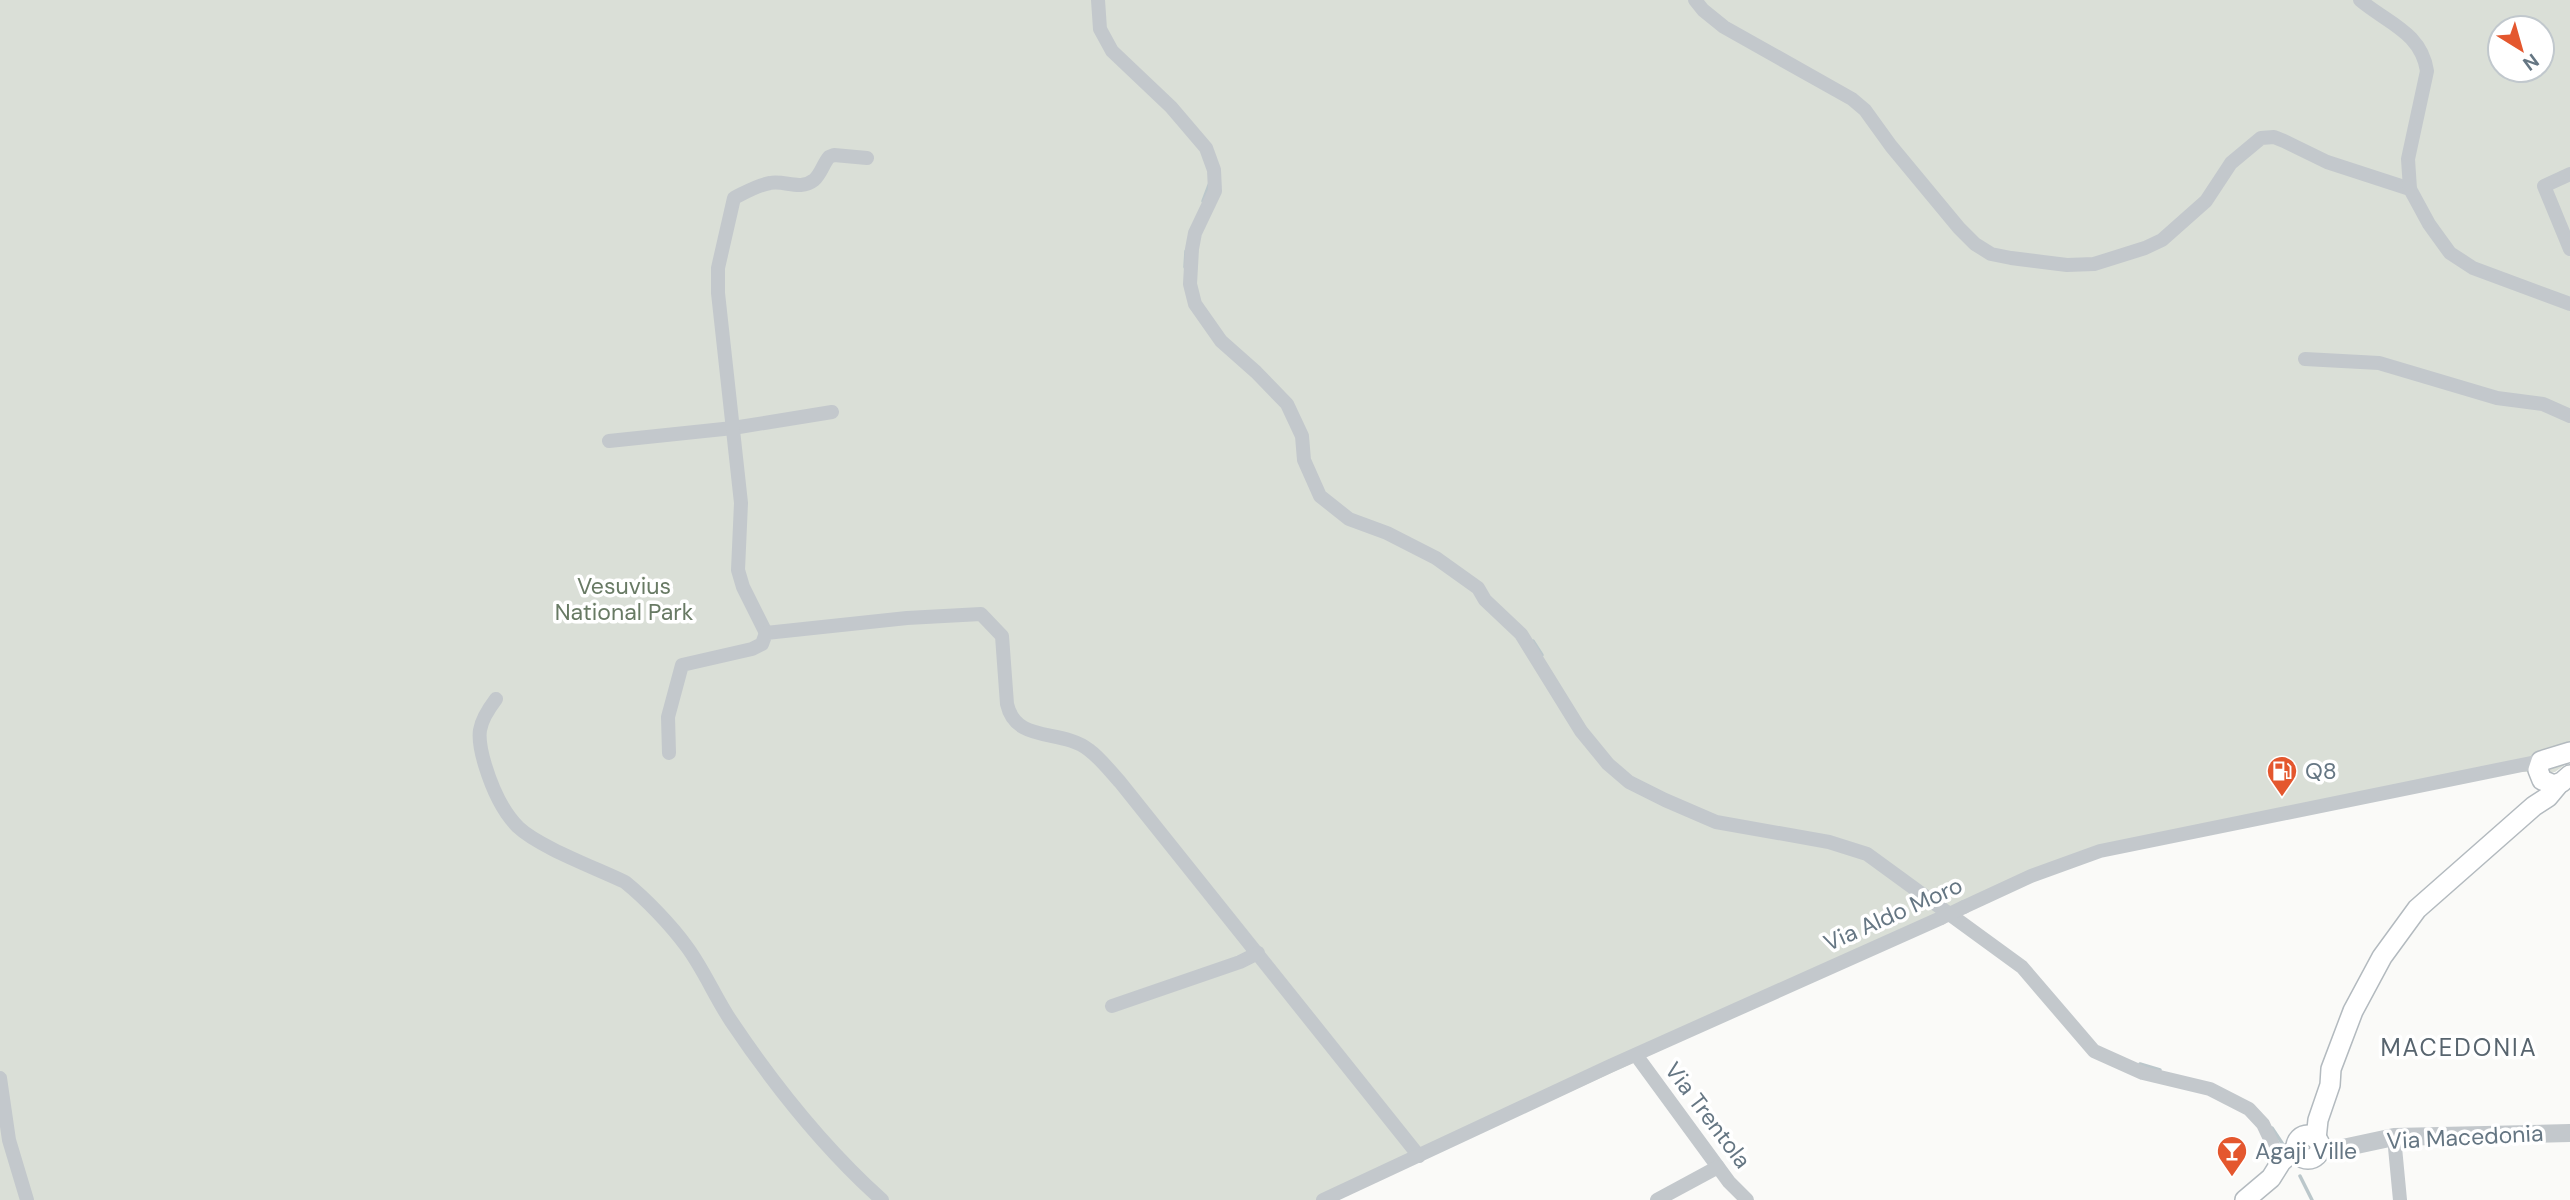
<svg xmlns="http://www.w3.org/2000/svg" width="2570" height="1200" font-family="'DM Sans',sans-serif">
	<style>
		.green { fill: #dadfd7; fill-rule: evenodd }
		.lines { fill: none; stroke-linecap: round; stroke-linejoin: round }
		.stream { stroke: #bbc7cb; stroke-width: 3.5 }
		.secondary-casing { stroke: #b3babf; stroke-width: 22 }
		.minor { stroke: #c3c8cc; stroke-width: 14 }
		.tertiary { stroke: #c3c8cc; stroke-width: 18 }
		.secondary { stroke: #fff; stroke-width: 19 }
		.minor-bridge { stroke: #c3c8cc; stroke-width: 14 }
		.labels { text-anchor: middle; stroke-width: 7; stroke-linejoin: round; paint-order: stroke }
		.park-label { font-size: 23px; fill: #687a64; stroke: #fff }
		.poi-label { font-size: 23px; fill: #657683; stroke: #fff; text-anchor: start }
		.street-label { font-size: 23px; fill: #657683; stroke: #fff }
		.neighbourhood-label { font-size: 24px; letter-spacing: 2px; fill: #57646e; stroke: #fff }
	</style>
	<rect width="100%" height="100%" fill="#fafaf8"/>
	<path class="green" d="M0,0h2570v761l-15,11h-45l-404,82 -102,39 -670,307h-1334zM2500,28h42v42h-42z"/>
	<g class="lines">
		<g class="stream">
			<path d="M1203,201l6,-16"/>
			<path d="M1185,267l1,-16"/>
			<path d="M1533,641l9,14"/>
			<path d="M2140,1064l20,6"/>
			<path d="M2272,1128l12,18"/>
			<path d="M2300,1176l12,24"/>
		</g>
		<g class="secondary-casing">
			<g id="secondary">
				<path d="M2570,752l-29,9 -3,9 4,10 12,5 8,-3 8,-7"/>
				<circle cx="2308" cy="1147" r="12"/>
				<path d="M2316,1139l2,-19 12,-35 1,-16 22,-58 29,-54 35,-48 117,-103 14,-9 10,-12"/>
				<path d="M2245,1200l26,-22 10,-16 14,-13"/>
			</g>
		</g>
		<g class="minor">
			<path d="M1098,0l2,29 12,22 59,56 35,41 8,22 1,21 -20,42 -3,16 -2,35 5,20 26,37 35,31 31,32 15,32 2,24 16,36 29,23 38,14 49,25 42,30 7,12 36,34 60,97 27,33 21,18 36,18 51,22 113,20 38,12 155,113 72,84 49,22 67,16 39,20 14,15 18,38"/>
			<path d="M1695,0l8,10 21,17 128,72 13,11 26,36 68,82 16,16 16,10 20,4 56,7 27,-1 51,-16 17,-8 44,-39 25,-38 30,-25 13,-1 10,4 43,21 83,27"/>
			<path d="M2360,0c27,23 61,32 67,71l-19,88 2,30 19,35 21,29 23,15 97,36"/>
			<path d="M2570,174l-26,12 26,63"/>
			<path d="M2305,359l74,4 118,35 46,6 27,12"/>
			<path d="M609,441l124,-13 99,-16"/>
			<path d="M766,633l-23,-46 -5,-17 3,-67 -23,-210v-25l16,-70c12,-6 23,-13 36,-15 15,-3 30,8 44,-3 7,-6 9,-16 15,-23l5,-2 33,3"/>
			<path d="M496,699c-19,25 -20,36 -11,66 7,23 16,45 33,62 21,20 78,41 107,55 21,17 46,43 62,65 17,23 28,50 44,74 43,64 93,127 151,179"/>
			<path d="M669,753l-1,-36 14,-52 70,-16 10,-5 4,-11 141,-15 74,-4 21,22 5,68c9,40 54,24 82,46 11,8 21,21 31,32l299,374"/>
			<path d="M1964,907l67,-31 69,-25 441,-90"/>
			<path d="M1112,1006l128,-44 18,-9"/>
			<path d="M1636,1055l93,127 18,18"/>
			<path d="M0,1078l9,62 18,60"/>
			<path d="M2394,1137l6,63"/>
			<path d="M1323,1200l287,-134 331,-148"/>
			<path d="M1657,1200l61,-33"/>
		</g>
		<path class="tertiary" d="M2320,1151l18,-2 56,-12 176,-4"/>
		<use href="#secondary" class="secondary"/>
		<path class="minor-bridge" d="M1941,918l23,-11"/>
	</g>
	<defs>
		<g id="fuel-pin" transform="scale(1.575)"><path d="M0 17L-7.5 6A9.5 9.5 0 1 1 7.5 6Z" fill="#e4572e" stroke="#fff"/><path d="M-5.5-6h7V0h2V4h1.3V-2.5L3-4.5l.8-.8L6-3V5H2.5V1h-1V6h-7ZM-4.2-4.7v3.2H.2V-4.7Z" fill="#fff"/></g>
		<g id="bar-pin" transform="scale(1.575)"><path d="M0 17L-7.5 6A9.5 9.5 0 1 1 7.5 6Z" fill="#e4572e" stroke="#fff"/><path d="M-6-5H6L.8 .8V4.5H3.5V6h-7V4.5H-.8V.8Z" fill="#fff"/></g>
	</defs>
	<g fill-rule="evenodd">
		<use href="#fuel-pin" x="2282" y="771"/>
		<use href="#bar-pin" x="2232" y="1151"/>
	</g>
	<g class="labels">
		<g class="park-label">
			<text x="624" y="594">Vesuvius<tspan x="624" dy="26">National Park</tspan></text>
		</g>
		<g class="poi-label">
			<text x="2305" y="779">Q8</text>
			<text x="2255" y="1159">Agaji Ville</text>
		</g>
		<g class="street-label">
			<text transform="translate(1893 914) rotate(-24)" y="8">Via Aldo Moro</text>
			<text transform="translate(1708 1115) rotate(53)" y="8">Via Trentola</text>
			<text transform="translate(2465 1137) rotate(-3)" y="8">Via Macedonia</text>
		</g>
		<g class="neighbourhood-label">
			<text x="2459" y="1056">MACEDONIA</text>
		</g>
	</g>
	<g transform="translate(2521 49) rotate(143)"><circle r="33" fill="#ffffff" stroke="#c1c8cd" stroke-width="2"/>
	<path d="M0-5L12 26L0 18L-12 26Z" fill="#e4572e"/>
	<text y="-10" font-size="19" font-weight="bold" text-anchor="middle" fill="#657683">N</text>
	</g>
</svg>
